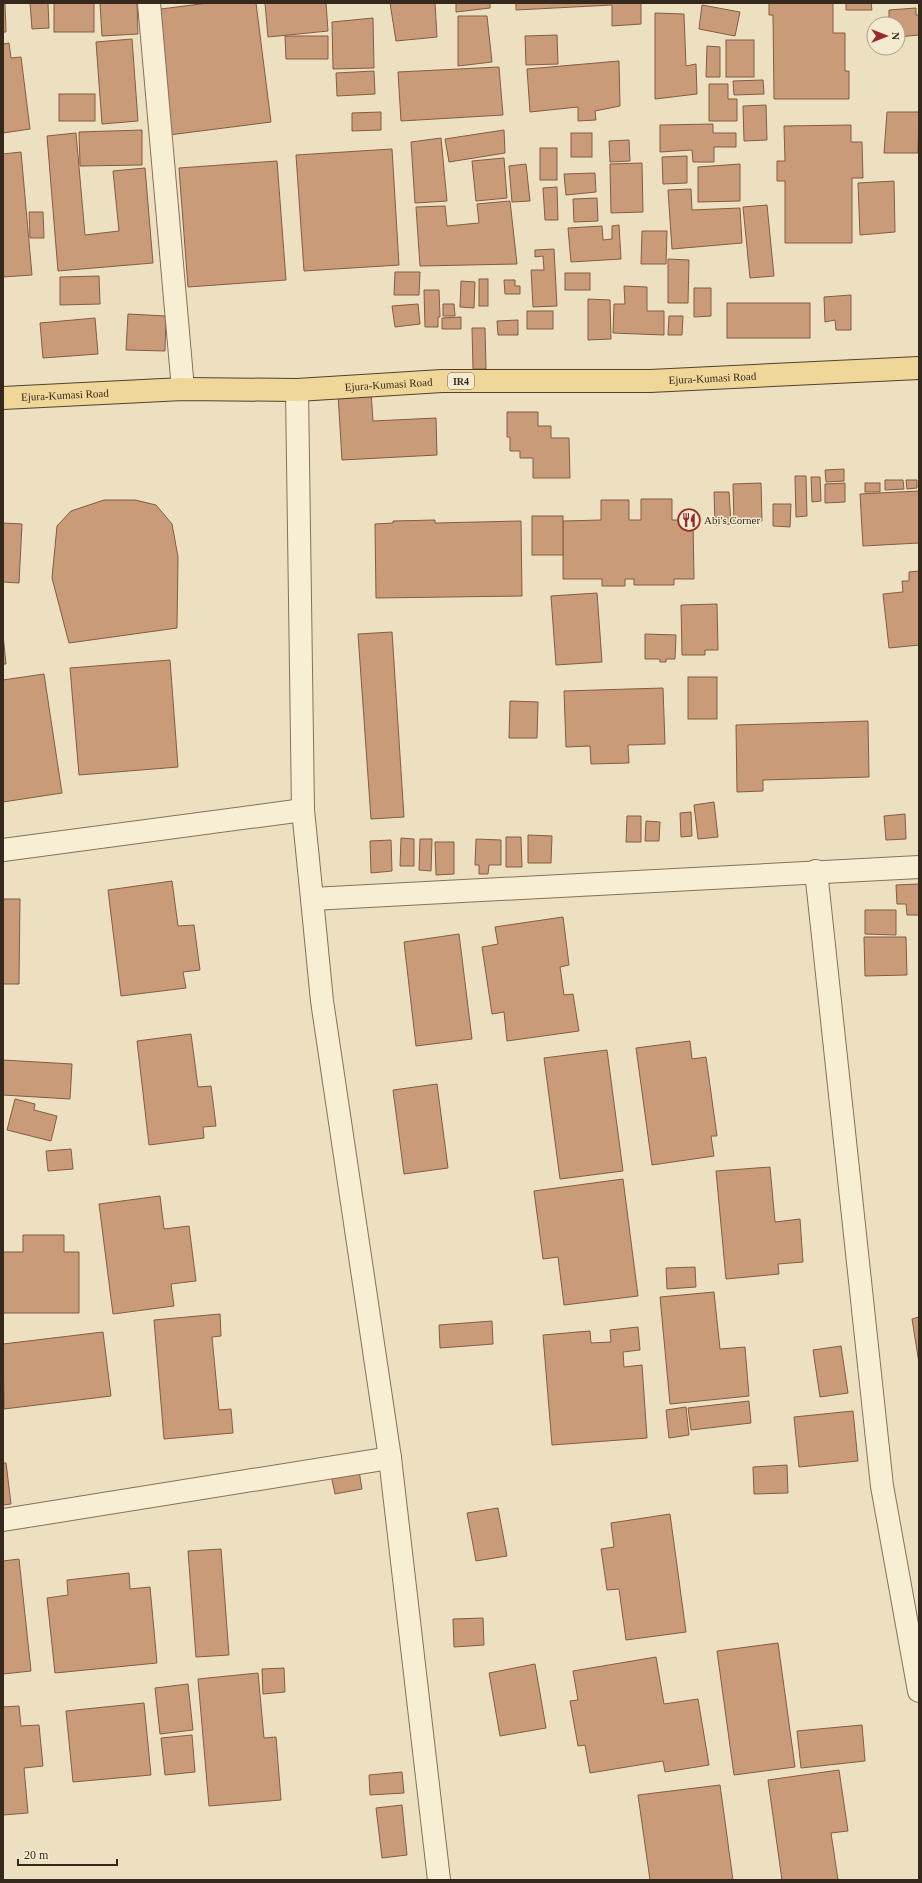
<svg xmlns="http://www.w3.org/2000/svg" width="922" height="1883" font-family="'Times New Roman',serif">
	<style>
		.building { fill: #ca9b78; stroke: #845c40 }
		.lines { fill: none; stroke-linecap: round; stroke-linejoin: round }
		.minor-casing { stroke: #857259; stroke-width: 24 }
		.major-casing { stroke: #53402d; stroke-width: 24 }
		.minor { stroke: #f8eed4; stroke-width: 22 }
		.major { stroke: #efd699; stroke-width: 22 }
		.labels { text-anchor: middle; stroke-width: 3; stroke-linejoin: round; paint-order: stroke }
		.shield { fill: #f4ead0; stroke: #6e6353; stroke-width: 1 }
		.shield-label { font-size: 10px; font-weight: bold; fill: #35291d }
		.street-label { font-size: 11px; fill: #35291d; stroke: #f4ead0 }
		.poi-label { font-size: 11px; fill: #35291d; stroke: #f4ead0; text-anchor: start }
	</style>
	<rect width="100%" height="100%" fill="#ece0c1"/>
	<g class="building">
		<path d="M3,3h2l1,29h-3z"/>
		<path d="M30,3h18l1,25 -17,1z"/>
		<rect x="54" y="3" width="40" height="29"/>
		<path d="M100,3h37l1,31 -36,2z"/>
		<path d="M208,3h48l15,119 -102,13 -16,-125z"/>
		<path d="M265,3h61l2,28 -60,6z"/>
		<path d="M390,3h45l2,34 -41,4z"/>
		<path d="M456,3h34v5l-34,4z"/>
		<path d="M516,3h125v21l-29,2v-21l-96,5z"/>
		<path d="M769,3h64v30h12v38h4v28h-75l-1,-84h-4z"/>
		<path d="M846,3h25l1,7h-26z"/>
		<path d="M702,5l38,7 -5,24 -36,-7z"/>
		<path d="M916,8v7h3v20l-21,2v-13h-16v-6h7v-8z"/>
		<path d="M655,13l29,1 2,52 10,-2 1,30 -42,5z"/>
		<path d="M458,16h29l5,46 -34,4z"/>
		<path d="M373,18l1,50 -41,1 -1,-47z"/>
		<path d="M557,35l1,29 -32,1 -1,-29z"/>
		<path d="M285,36h43v23h-42z"/>
		<path d="M132,39l6,82 -36,3 -6,-82z"/>
		<rect x="726" y="40" width="28" height="37"/>
		<path d="M9,43l2,15 10,-1 9,72 -27,4v-89z"/>
		<path d="M707,46l13,1v30h-14z"/>
		<path d="M619,61l1,45 -25,5 1,9 -18,1v-14l-48,5 -3,-43z"/>
		<path d="M499,67l4,48 -102,6 -3,-49z"/>
		<path d="M374,71l1,23 -38,2 -1,-23z"/>
		<path d="M763,80l1,14 -30,1 -1,-14z"/>
		<path d="M709,84h19v15h9v22h-28z"/>
		<rect x="59" y="94" width="36" height="27"/>
		<path d="M766,105l1,35 -23,1 -1,-35z"/>
		<path d="M381,112v18l-29,1v-18z"/>
		<path d="M887,112h32l-1,41h-34z"/>
		<path d="M713,124v9h23v14h-22v15h-21l-1,-12 -32,2v-27z"/>
		<path d="M851,125v17h11l1,36h-11v65h-67v-62h-8v-20h8l-1,-35z"/>
		<path d="M142,130v35l-62,1 -1,-34z"/>
		<path d="M504,130l1,23 -56,9 -4,-23z"/>
		<path d="M76,133l9,102 34,-4 -6,-60 32,-3 8,95 -95,8 -11,-135z"/>
		<rect x="571" y="133" width="21" height="24"/>
		<path d="M441,138l6,63 -32,2 -4,-61z"/>
		<path d="M629,140l1,21 -20,1 -1,-21z"/>
		<rect x="540" y="148" width="17" height="32"/>
		<path d="M392,149l7,116 -95,6 -8,-116z"/>
		<path d="M21,152l11,123 -29,2v-123z"/>
		<path d="M687,156v27l-24,1 -1,-27z"/>
		<path d="M504,158l3,40 -31,3 -4,-40z"/>
		<path d="M277,161l9,119 -98,7 -9,-119z"/>
		<path d="M642,163l1,49 -32,1 -1,-49z"/>
		<path d="M526,164l4,37 -18,1 -3,-36z"/>
		<path d="M740,164v37l-42,1v-35z"/>
		<path d="M595,173l1,19 -30,3 -2,-21z"/>
		<path d="M894,181l1,51 -35,3 -2,-52z"/>
		<path d="M557,187l1,33h-13l-2,-32z"/>
		<path d="M691,189l1,21 48,-2 2,35 -70,6 -4,-59z"/>
		<path d="M597,198l1,23 -24,1 -1,-23z"/>
		<path d="M510,201l7,63 -97,2 -4,-59 29,-1 2,20 32,-3 -2,-19z"/>
		<path d="M767,205l7,71 -24,2 -7,-71z"/>
		<path d="M29,212h14l1,26h-14z"/>
		<path d="M619,225l2,34 -50,3 -3,-34 34,-2 1,14 9,-1v-13z"/>
		<path d="M642,231h25l-1,33h-25z"/>
		<path d="M554,249l3,57 -24,1 -2,-37h13l-1,-14 -8,1v-7z"/>
		<path d="M668,259l21,1 -1,43h-20z"/>
		<path d="M395,272h25l-1,23h-25z"/>
		<rect x="565" y="273" width="25" height="17"/>
		<path d="M99,276l1,28 -40,1v-28z"/>
		<rect x="479" y="279" width="9" height="27"/>
		<path d="M504,280h11v6h5v8h-15z"/>
		<path d="M461,281l14,1 -1,26 -14,-1z"/>
		<path d="M624,286l23,1v24h17v24l-51,-2 1,-29h11z"/>
		<path d="M694,288h17v28l-17,1z"/>
		<path d="M424,290h15l1,27h-2v10h-13z"/>
		<path d="M851,295v35h-15l-1,-10 -10,2 -1,-25z"/>
		<path d="M588,299l22,1 1,39 -23,1z"/>
		<rect x="727" y="303" width="83" height="35"/>
		<path d="M418,304l2,20 -25,3 -3,-21z"/>
		<path d="M443,304h11l1,12h-12z"/>
		<rect x="527" y="311" width="26" height="18"/>
		<path d="M128,314l38,2 -1,35 -39,-1z"/>
		<path d="M669,316h14l-1,19h-14z"/>
		<path d="M461,317v12h-19v-11z"/>
		<path d="M95,318l3,36 -55,4 -3,-35z"/>
		<path d="M518,320v15h-20l-1,-14z"/>
		<path d="M472,328h13l1,41h-13z"/>
		<path d="M371,392l2,29 63,-3 1,37 -95,5 -4,-66z"/>
		<path d="M507,412h31v14h13v12h18l1,40h-37v-20h-13v-7h-10v-14h-3z"/>
		<path d="M844,469v12l-18,1 -1,-12z"/>
		<path d="M795,476h11l1,40 -11,1z"/>
		<path d="M811,477h9l1,24 -9,1z"/>
		<path d="M885,480h18l1,9 -19,1z"/>
		<path d="M906,480h11v8l-10,1z"/>
		<path d="M761,483l1,38 -28,1 -1,-38z"/>
		<path d="M845,483v19l-20,1v-19z"/>
		<rect x="865" y="483" width="15" height="9"/>
		<path d="M919,491v52l-56,3 -3,-52z"/>
		<path d="M714,492h15l2,32 -16,1z"/>
		<path d="M641,499h31v21h21l1,59h-20v6h-40v-6h-9v7h-23v-7h-39v-58l38,-1v-20h28v20h12z"/>
		<path d="M104,500h31l21,5 16,19 6,33 -1,71 -108,15 -17,-65 5,-52 14,-15z"/>
		<path d="M773,504h18l-1,23 -17,-1z"/>
		<rect x="532" y="516" width="31" height="39"/>
		<path d="M435,520v3l86,-2 1,75 -146,2 -1,-74 18,-1v-2z"/>
		<path d="M3,523l19,1 -3,59 -16,-1z"/>
		<path d="M919,571v74l-30,3 -6,-54 20,-2 -1,-11h7v-9z"/>
		<path d="M597,593l5,69 -46,3 -5,-69z"/>
		<path d="M717,604l1,46h-13v5h-23l-1,-50z"/>
		<path d="M392,632l12,185 -33,2 -13,-185z"/>
		<path d="M645,634l31,1 -1,24h-9v3h-6v-3h-15z"/>
		<path d="M3,635l3,29h-3z"/>
		<path d="M170,660l8,107 -99,8 -9,-107z"/>
		<path d="M44,674l18,119 -59,9v-122z"/>
		<rect x="688" y="677" width="29" height="42"/>
		<path d="M663,688l2,56 -37,1 1,18 -38,1 -1,-18 -24,1 -2,-56z"/>
		<path d="M510,701l28,1 -1,36h-28z"/>
		<path d="M868,721l1,56 -106,3v11l-26,1 -1,-67z"/>
		<path d="M714,802l4,35 -20,2 -4,-34z"/>
		<path d="M691,812l1,24 -11,1 -1,-24z"/>
		<path d="M905,814l1,25 -20,1 -2,-24z"/>
		<path d="M627,816h14v26h-15z"/>
		<path d="M646,821l14,1 -1,19h-14z"/>
		<path d="M528,835l24,1 -1,27h-23z"/>
		<path d="M506,837h15l1,30h-16z"/>
		<path d="M401,838l13,1v27h-14z"/>
		<path d="M420,839h12l-1,32 -12,-1z"/>
		<path d="M476,839l25,1v25h-12l-1,9h-9v-9h-4z"/>
		<path d="M391,840l1,31 -21,2 -1,-32z"/>
		<path d="M435,842h19v32l-18,1z"/>
		<path d="M172,881l6,45 16,-1 6,45 -17,2 3,16 -65,8 -13,-106z"/>
		<path d="M919,884v31h-12l-1,-11h-9l-1,-19z"/>
		<path d="M3,899h17l-1,85h-16z"/>
		<path d="M865,910h31v25l-31,-1z"/>
		<path d="M563,917l6,48 -9,2 4,28 9,-1 6,37 -72,10 -3,-29 -12,2 -10,-67 16,-3 -3,-17z"/>
		<path d="M459,934l13,105 -56,7 -12,-104z"/>
		<path d="M864,937h42l1,38 -42,1z"/>
		<path d="M191,1034l7,53 13,-1 5,40 -13,1 1,11 -55,7 -12,-104z"/>
		<path d="M690,1041l2,18 14,-2 11,79h-6l3,20 -62,9 -16,-117z"/>
		<path d="M607,1050l16,121 -63,8 -16,-121z"/>
		<path d="M3,1060l69,4 -2,35 -67,-4z"/>
		<path d="M437,1084l11,84 -44,6 -11,-84z"/>
		<path d="M15,1099l20,5 -1,6 23,6 -6,25 -44,-11z"/>
		<path d="M71,1149l2,20 -25,2 -2,-20z"/>
		<path d="M770,1167l5,55 25,-3 3,43 -25,2 1,10 -53,5 -10,-108z"/>
		<path d="M623,1179l15,117 -74,9 -6,-48 -15,2 -9,-68z"/>
		<path d="M160,1196l4,33 25,-3 7,55 -25,3 3,22 -61,8 -14,-110z"/>
		<path d="M23,1235h41v17h15v61h-76v-61h20z"/>
		<path d="M695,1267l1,20 -29,2 -1,-21z"/>
		<path d="M714,1292l6,57 25,-2 4,49 -79,8 -10,-107z"/>
		<path d="M220,1314l1,22 -9,1 7,73 12,-1 2,24 -69,6 -10,-119z"/>
		<path d="M919,1317v46l-7,-44z"/>
		<path d="M492,1321l1,23 -53,4 -1,-23z"/>
		<path d="M638,1327l2,23 -17,2 1,15 18,-2 5,73 -95,7 -9,-110 47,-4 1,12 20,-1 -1,-12z"/>
		<path d="M103,1332l8,64 -107,13 -1,-65z"/>
		<path d="M841,1346l7,47 -28,4 -7,-47z"/>
		<path d="M749,1401l2,22 -60,7 -3,-22z"/>
		<path d="M686,1407l3,28 -20,3 -3,-28z"/>
		<path d="M853,1411l5,50 -59,6 -5,-50z"/>
		<path d="M3,1463h3l5,41 -8,1z"/>
		<path d="M787,1465l1,28 -34,1 -1,-27z"/>
		<path d="M359,1471l3,18 -27,5 -4,-19z"/>
		<path d="M498,1508l9,48 -31,5 -9,-48z"/>
		<path d="M670,1514l16,118 -60,8 -7,-51 -12,1 -6,-41 13,-2 -3,-24z"/>
		<path d="M221,1549l8,106 -33,2 -8,-106z"/>
		<path d="M19,1559l12,112 -28,3v-113z"/>
		<path d="M129,1573l1,16 20,-2 7,76 -102,10 -8,-75 21,-3 -1,-15z"/>
		<path d="M483,1618l1,27 -30,2 -1,-28z"/>
		<path d="M778,1643l17,124 -61,8 -17,-124z"/>
		<path d="M656,1657l8,47 34,-5 11,66 -44,7 -2,-11 -73,12 -5,-28 -7,1 -8,-45 8,-1 -5,-29z"/>
		<path d="M535,1664l11,64 -46,8 -11,-63z"/>
		<path d="M284,1668l1,24 -22,2 -1,-25z"/>
		<path d="M258,1673l6,65 12,-1 5,63 -72,6 -11,-127z"/>
		<path d="M188,1684l5,46 -33,4 -5,-46z"/>
		<path d="M144,1703l7,72 -78,7 -7,-71z"/>
		<path d="M19,1706l2,20 18,-1 4,41 -19,2 4,45 -25,2v-108z"/>
		<path d="M862,1725l3,36 -64,7 -4,-37z"/>
		<path d="M192,1735l3,37 -30,3 -4,-37z"/>
		<path d="M839,1770l9,61 -17,2 7,47h-56l-14,-100z"/>
		<path d="M402,1772l2,21 -34,2 -1,-20z"/>
		<path d="M720,1785l13,95h-83l-12,-85z"/>
		<path d="M402,1805l5,50 -25,3 -6,-50z"/>
	</g>
	<g class="lines">
		<g class="minor-casing">
			<g id="minor">
				<path d="M149,3l34,386"/>
				<path d="M297,390l6,420 9,89 10,102 68,457 49,422"/>
				<path d="M3,850l300,-40"/>
				<path d="M816,871l66,615 37,205"/>
				<path d="M312,899l607,-32"/>
				<path d="M3,1520l387,-62"/>
			</g>
		</g>
		<g class="major-casing">
			<g id="major">
				<path id="s1" d="M3,398l180,-9 114,1 145,-9h208l269,-13"/>
			</g>
		</g>
		<use href="#minor" class="minor"/>
		<use href="#major" class="major"/>
	</g>
	<defs>
		<g id="restaurant-ring" transform="scale(1.15)"><circle r="9.5" fill="#f4ead0" stroke="#932c2b" stroke-width="1.5"/><path d="M-5-6h1v4h1v-4h1v4h1v-4h1v5L-1.5 .5V6h-2V.5L-5-1ZM5-6V6H3V1.5H1.5Q1.5-4 5-6Z" fill="#932c2b"/></g>
	</defs>
	<g fill-rule="evenodd">
		<use href="#restaurant-ring" x="689" y="520"/>
	</g>
	<g class="labels">
		<rect class="shield" x="448" y="373" width="26" height="16" rx="3"/>
		<g class="shield-label">
			<text x="461" y="385">IR4</text>
		</g>
		<g class="street-label">
			<text dy="4" stroke="none"><textPath href="#s1" startOffset="710">Ejura-Kumasi Road</textPath></text>
			<text dy="4" stroke="none"><textPath href="#s1" startOffset="386">Ejura-Kumasi Road</textPath></text>
			<text dy="4" stroke="none"><textPath href="#s1" startOffset="62">Ejura-Kumasi Road</textPath></text>
		</g>
		<g class="poi-label">
			<text x="704" y="524">Abi's Corner</text>
		</g>
	</g>
	<rect width="922" height="1883" fill="none" stroke="#35291d" stroke-width="8"/>
	<g transform="translate(886 36) rotate(90)"><circle r="19" fill="#f4ead0" stroke="#a89d88"/>
	<path d="M0-3L7 15L0 10L-7 15Z" fill="#932c2b"/>
	<text y="-6" font-size="11" font-weight="bold" text-anchor="middle" fill="#35291d">N</text>
	</g>
	<path d="M18 1859v6h99v-6" fill="none" stroke="#35291d" stroke-width="2"/>
	<text x="24" y="1859" font-size="12" fill="#35291d" stroke="#f4ead0" stroke-width="3" paint-order="stroke">20 m</text>
</svg>
